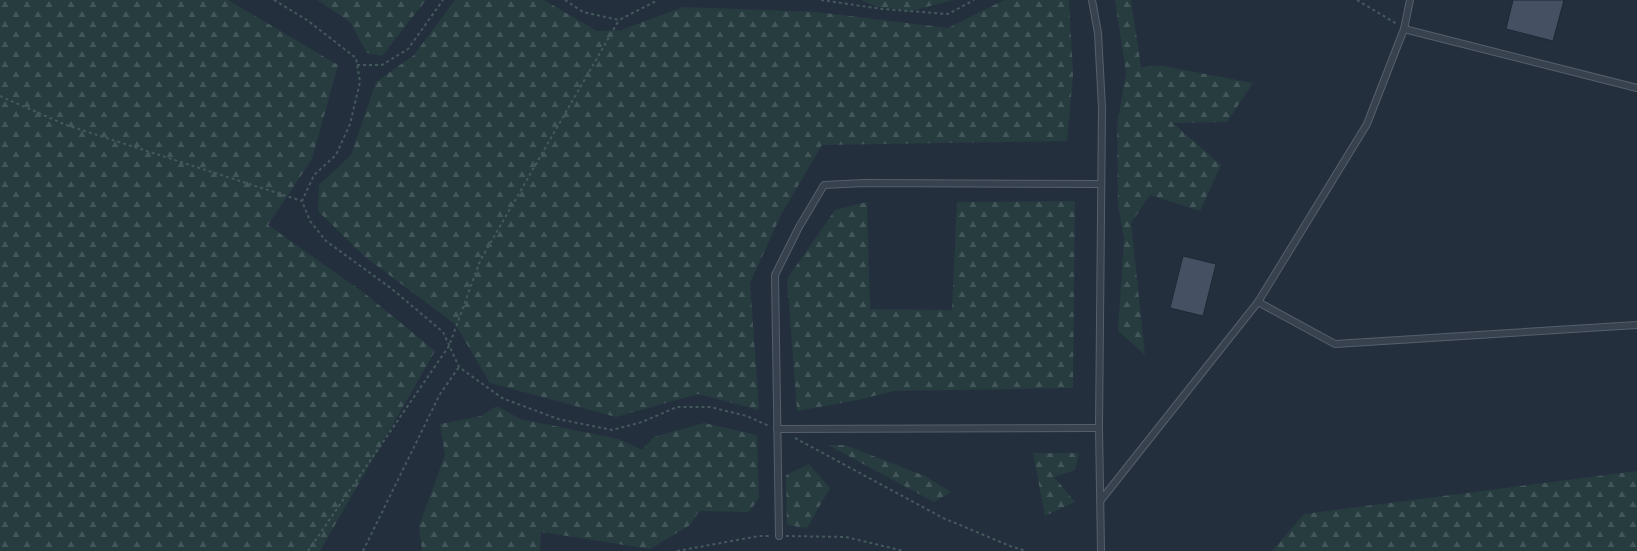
<svg xmlns="http://www.w3.org/2000/svg" width="1637" height="551" font-family="'Work Sans',sans-serif">
	<style>
		.forest { fill: url(#forest-firs) }
		.building { fill: #455162; stroke: #1f2835 }
		.lines { fill: none; stroke-linecap: round; stroke-linejoin: round }
		.lane-casing { stroke: #565f6c; stroke-width: 8 }
		.path { stroke: #44595c; stroke-width: 2; stroke-dasharray: 3 3; stroke-linecap: butt }
		.lane { stroke: #38414e; stroke-width: 6 }
	</style>
	<defs>
		<pattern id="forest-firs" width="22" height="20" patternUnits="userSpaceOnUse"><rect width="22" height="20" fill="#263c3f"/><path d="M5 1l3.5 6h-7zM16 11l3.5 6h-7z" fill="#435659"/></pattern>
	</defs>
	<rect width="100%" height="100%" fill="#242f3e"/>
	<g class="forest">
		<path d="M0,0h228l110,65 -26,94 -44,66 95,67 72,59 -115,200h-320z"/>
		<path d="M317,0h109l-44,56 -15,-3 -17,-31z"/>
		<path d="M455,0h89l53,31 24,-1 62,-23 134,5 131,16 56,-28h65l4,75 -6,66 -245,4 -41,70 -31,68 9,127 -61,-16 -82,23 -126,-34 -35,-59 -90,-67 -47,-46 1,-26 32,-30 25,-73 38,-27z"/>
		<path d="M861,0h92l-42,11 -34,-4z"/>
		<path d="M1115,0h16l10,67 22,-1 90,17 -26,39 -54,1 48,42 -21,46 -50,-16 -19,28 14,132 -27,-24 6,-93 -6,-33 -1,-79 9,-53z"/>
		<path d="M1075,201l-2,187 -179,3 -36,9 -61,11 -10,-132 48,-69 32,-8 3,107 82,1 5,-108z"/>
		<path d="M497,406l23,13 99,20 23,11 12,-13 50,-14 53,12 2,63 -10,14 -50,-1 -9,14 -40,24 -109,-17 -1,19h-118l-3,-25 26,-71 -5,-31 41,-8z"/>
		<path d="M828,445h17l80,31 26,16 -17,10z"/>
		<path d="M1033,453h46l-4,17 -21,7 21,25 -30,14z"/>
		<path d="M809,464l21,24 -23,40 -20,-3 -1,-50z"/>
		<path d="M1637,471v80h-365l32,-37z"/>
	</g>
	<g class="building">
		<path d="M1513,0h51l-11,41 -47,-12z"/>
		<path d="M1183,256l33,8 -13,52 -33,-8z"/>
	</g>
	<g class="lines">
		<g class="lane-casing">
			<g id="lane">
				<path d="M1092,0l6,33 4,75 -3,320 2,123"/>
				<path d="M1404,29l233,59"/>
				<path d="M1258,302l77,42 302,-19"/>
				<path d="M777,429l322,-1"/>
				<path d="M1101,500l157,-198 109,-178 37,-95 6,-29"/>
				<path d="M779,536l-4,-261 24,-48 25,-42 40,-2 237,1"/>
			</g>
		</g>
		<g class="path">
			<path d="M274,0l33,20 49,38 4,24 -10,42 -14,31 -22,20 -12,26 8,20 16,20 66,48 51,43 16,35 43,31 56,21 54,11 30,-8 35,-15h33l37,9 22,10"/>
			<path d="M565,0l18,12 36,8 39,-20"/>
			<path d="M821,0l61,9 66,5 26,-14"/>
			<path d="M1357,0l40,24"/>
			<path d="M357,65h25l26,-16 35,-49"/>
			<path d="M0,96l66,29 236,76"/>
			<path d="M795,438l148,80 67,28 16,5"/>
			<path d="M786,536l60,1 58,14"/>
			<path d="M308,551l141,-205 31,-85 139,-241"/>
			<path d="M363,551l77,-157 19,-27"/>
			<path d="M677,551l82,-15h11"/>
		</g>
		<use href="#lane" class="lane"/>
	</g>
</svg>
